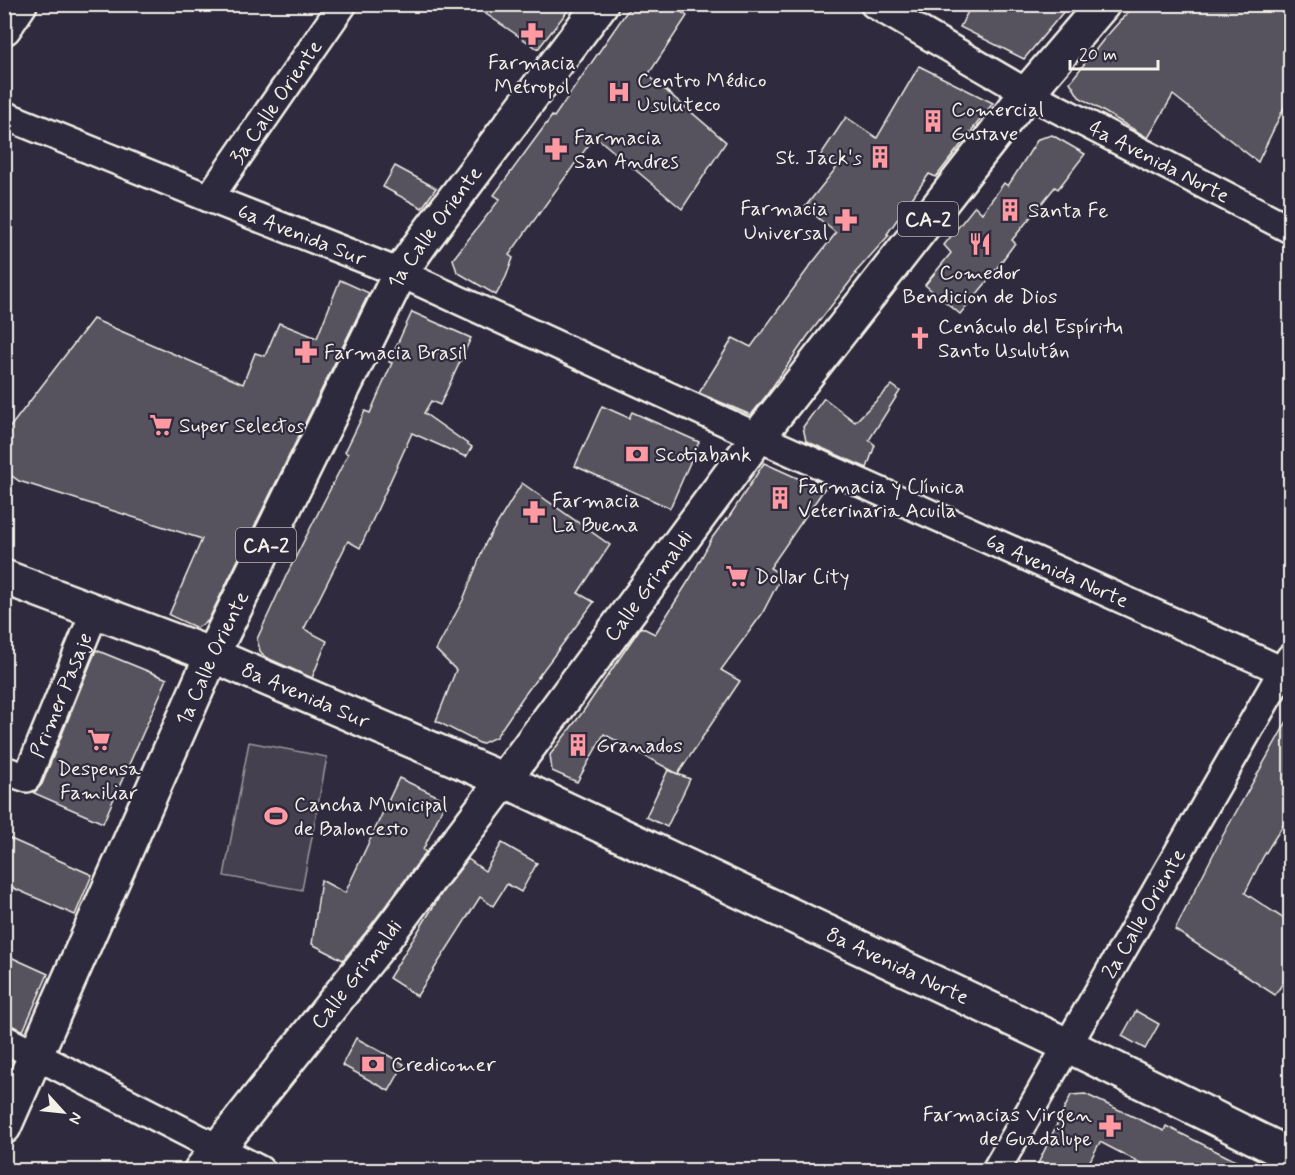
<svg xmlns="http://www.w3.org/2000/svg" width="1295" height="1175" font-family="Mynerve,sans-serif">
	<style>
		.green { fill: #454050; stroke: #9c989c; stroke-width: 1.5 }
		.building { fill: #56525f; stroke: #f4f1e8; stroke-width: 1.5 }
		.lines { fill: none; stroke-linecap: round; stroke-linejoin: round }
		.street-casing { stroke: #f4f1e8; stroke-width: 32 }
		.secondary-casing { stroke: #f4f1e8; stroke-width: 38 }
		.primary-casing { stroke: #f4f1e8; stroke-width: 38 }
		.street { stroke: #2f2a3d; stroke-width: 27 }
		.secondary { stroke: #2f2a3d; stroke-width: 33 }
		.primary { stroke: #2f2a3d; stroke-width: 33 }
		.labels { text-anchor: middle; stroke-width: 4.5; stroke-linejoin: round; paint-order: stroke }
		.shield { fill: #2f2a3d; stroke: #b9b5b5; stroke-width: 1.5 }
		.shield-label { font-size: 20px; font-weight: bold; fill: #f4f1e8 }
		.poi-label { font-size: 21px; fill: #f4f1e8; stroke: #2f2a3d; text-anchor: start }
		.street-label { font-size: 21px; fill: #f4f1e8; stroke: #2f2a3d }
	</style>
	<rect width="100%" height="100%" fill="#2f2a3d"/>
	<filter id="ink" filterUnits="userSpaceOnUse"><feTurbulence type="fractalNoise" baseFrequency=".0167" numOctaves="2"/><feDisplacementMap in="SourceGraphic" scale="12" xChannelSelector="R" yChannelSelector="G"/><feConvolveMatrix kernelMatrix="1 2 1 2 8 2 1 2 1" color-interpolation-filters="sRGB"/></filter>
	<g filter="url(#ink)">
		<path class="green" d="M249,742l78,15 -25,133 -78,-14z"/>
		<g class="building">
			<path d="M471,4h102l-35,45z"/>
			<path d="M632,4h37l18,12 -39,59 78,67 -44,67 -87,-73 -86,119 4,3 -7,19 -10,18 -39,-23 -4,-13 47,-60 -6,-4 58,-79 2,1z"/>
			<path d="M972,4h98l-46,55 -64,-32z"/>
			<path d="M1135,4h155v91l-32,67 -85,-67 -25,43 -69,-41 -9,-15 34,-43z"/>
			<path d="M919,66l74,37 -57,74 -7,-3 -42,60 2,1 -34,38 1,1 -49,63 -41,59 -15,19 -52,-22 34,-55 18,9 59,-81 26,-33 -31,-26 32,-40 -17,-11 26,-39 31,21z"/>
			<path d="M1052,135l33,19 -27,35 -3,-2 -43,53 3,3 -29,40 -26,31 -35,-29 26,-32 -7,-8 31,-39 7,7 22,-30 4,3 30,-47z"/>
			<path d="M395,166l41,22 -14,20 -39,-21z"/>
			<path d="M340,280l29,13 -161,328 -11,7 -28,-13 33,-76 -183,-58 -15,-11v-35l89,-116 150,65 12,-31 10,3 14,-33 38,15z"/>
			<path d="M412,312l59,26 -31,67 -9,-4 -7,12 48,34 -6,10 -54,-24 -52,115 -12,-7 -44,88 23,12 -15,37 -47,-21 -5,-6 -3,-12 30,-65 61,-120 -3,-2 20,-41 5,2 22,-50 -3,-1z"/>
			<path d="M892,385l8,6 -31,49 6,5 -8,23 -61,-27 -3,-14 21,-29 31,24z"/>
			<path d="M602,406l27,12 3,-6 67,30 -29,66 -95,-42z"/>
			<path d="M764,463l51,23 -1,-7 13,6 -57,83 12,7 -20,39 -41,56 19,11 -62,93 -74,-40 -27,48 -25,-11 -2,-16 32,-42 59,-86 14,7 36,-57 21,-39 14,-19 1,1z"/>
			<path d="M522,483l88,62 -32,48 16,9 -71,95 -27,40 -15,7 -45,-23 20,-51 -20,-20 27,-50 23,-58z"/>
			<path d="M96,650l71,29 -64,144 -69,-30 8,-9z"/>
			<path d="M1290,716v98l-27,43 -18,36 45,30v49l-15,23 -100,-65 47,-93z"/>
			<path d="M668,770l22,9 -23,48 -21,-10z"/>
			<path d="M399,778l47,22 -23,50 3,2 -60,80 -23,28 -31,-16 9,-64 24,13z"/>
			<path d="M4,836l88,39 -17,40 -71,-31z"/>
			<path d="M502,843l35,20 -16,29 -14,-8 -14,22 -13,-9 -63,99 -28,-18 54,-87 25,-32 17,12z"/>
			<path d="M4,954l44,20 -25,57 -12,-6 -7,-2z"/>
			<path d="M1136,1011l23,13 -14,25 -23,-13z"/>
			<path d="M356,1038l48,26 -15,27 -47,-26z"/>
			<path d="M1085,1094l79,37 2,-5 88,44h-100l-54,-28 -15,28h-50l36,-75z"/>
		</g>
		<g class="lines">
			<g class="street-casing">
				<g id="street">
					<path id="s1" d="M874,4l153,89 263,136"/>
					<path id="s2" d="M4,115l205,83 191,75 358,164 532,237"/>
					<path id="s3" d="M209,198l134,-194"/>
					<path id="s4" d="M4,770l23,8 68,-167"/>
					<path d="M4,1039l256,131"/>
					<path id="s5" d="M996,1170l294,-512"/>
				</g>
			</g>
			<g class="secondary-casing">
				<g id="secondary">
					<path d="M4,28l16,-24"/>
					<path id="s6" d="M4,577l208,78 292,125 563,265 223,110"/>
				</g>
			</g>
			<g class="primary-casing">
				<g id="primary">
					<path id="s7" d="M4,1127l208,-472 188,-382 24,-34 177,-235"/>
					<path id="s8" d="M201,1170l180,-227 123,-163 254,-343 269,-344 76,-89"/>
				</g>
			</g>
			<use href="#street" class="street"/>
			<use href="#secondary" class="secondary"/>
			<use href="#primary" class="primary"/>
		</g>
	</g>
	<defs>
		<g id="pharmacy-bare" transform="scale(1.8)"><path d="M-2-6h4v4h4v4h-4v4h-4v-4h-4v-4h4Z" fill="#ff9aa2" stroke="#2f2a3d" stroke-width="2.5" paint-order="stroke"/></g>
		<g id="hospital-bare" transform="scale(1.8)"><path d="M-5-5h3v3.5h4V-5h3V5h-3V1.5h-4V5h-3Z" fill="#ff9aa2" stroke="#2f2a3d" stroke-width="2.5" paint-order="stroke"/></g>
		<g id="building-bare" transform="scale(1.8)"><path d="M-4-6H4V6H1V3H-1V6H-4ZM-2.5-4.3h1.7v1.8h-1.7ZM.8-4.3h1.7v1.8H.8ZM-2.5-1h1.7V.8h-1.7ZM.8-1h1.7V.8H.8Z" fill="#ff9aa2" stroke="#2f2a3d" stroke-width="2.5" paint-order="stroke"/></g>
		<g id="restaurant-bare" transform="scale(1.8)"><path d="M-5-6h1v4h1v-4h1v4h1v-4h1v5L-1.5 .5V6h-2V.5L-5-1ZM5-6V6H3V1.5H1.5Q1.5-4 5-6Z" fill="#ff9aa2" stroke="#2f2a3d" stroke-width="2.5" paint-order="stroke"/></g>
		<g id="church-bare" transform="scale(1.8)"><path d="M-1.2-6h2.4v3.5h3.3v2.4h-3.3V6h-2.4V-.1h-3.3v-2.4h3.3Z" fill="#ff9aa2" stroke="#2f2a3d" stroke-width="2.5" paint-order="stroke"/></g>
		<g id="supermarket-bare" transform="scale(1.8)"><path d="M-6-5.5h2.5l.6 2H6L4.5 2H-2.5L-4.4-4H-6ZM-1.5 3.2a1.3 1.3 0 1 0 .1 0ZM3 3.2a1.3 1.3 0 1 0 .1 0Z" fill="#ff9aa2" stroke="#2f2a3d" stroke-width="2.5" paint-order="stroke"/></g>
		<g id="bank-bare" transform="scale(1.8)"><path d="M-6-4H6V4H-6ZM0-2.3a2.3 2.3 0 1 0 0 4.6a2.3 2.3 0 1 0 0-4.6Z" fill="#ff9aa2" stroke="#2f2a3d" stroke-width="2.5" paint-order="stroke"/></g>
		<g id="stadium-bare" transform="scale(1.8)"><path d="M0-5a6.5 5 0 1 0 0 10a6.5 5 0 1 0 0-10ZM-3.5-1.8h7v3.6h-7Z" fill="#ff9aa2" stroke="#2f2a3d" stroke-width="2.5" paint-order="stroke"/></g>
	</defs>
	<g fill-rule="evenodd">
		<use href="#pharmacy-bare" x="532" y="34"/>
		<use href="#hospital-bare" x="619" y="92"/>
		<use href="#building-bare" x="933" y="121"/>
		<use href="#pharmacy-bare" x="556" y="149"/>
		<use href="#building-bare" x="880" y="157"/>
		<use href="#building-bare" x="1010" y="210"/>
		<use href="#pharmacy-bare" x="846" y="220"/>
		<use href="#restaurant-bare" x="980" y="244"/>
		<use href="#church-bare" x="920" y="338"/>
		<use href="#pharmacy-bare" x="306" y="352"/>
		<use href="#supermarket-bare" x="161" y="425"/>
		<use href="#bank-bare" x="637" y="454"/>
		<use href="#building-bare" x="780" y="498"/>
		<use href="#pharmacy-bare" x="534" y="512"/>
		<use href="#supermarket-bare" x="737" y="576"/>
		<use href="#supermarket-bare" x="99" y="740"/>
		<use href="#building-bare" x="578" y="745"/>
		<use href="#stadium-bare" x="276" y="816"/>
		<use href="#bank-bare" x="373" y="1064"/>
		<use href="#pharmacy-bare" x="1110" y="1126"/>
	</g>
	<g class="labels">
		<g class="shield">
			<rect x="898" y="202" width="60" height="34" rx="4.5"/>
			<rect x="236" y="528" width="60" height="34" rx="4.5"/>
		</g>
		<g class="shield-label">
			<text x="928" y="226">CA-2</text>
			<text x="266" y="552">CA-2</text>
		</g>
		<g class="poi-label">
			<text x="532" y="69" text-anchor="middle">Farmacia<tspan x="532" dy="24">Metropol</tspan></text>
			<text x="637" y="87">Centro Médico<tspan x="637" dy="24">Usuluteco</tspan></text>
			<text x="951" y="116">Comercial<tspan x="951" dy="24">Gustave</tspan></text>
			<text x="574" y="144">Farmacia<tspan x="574" dy="24">San Andres</tspan></text>
			<text x="862" y="164" text-anchor="end">St. Jack's</text>
			<text x="828" y="215" text-anchor="end">Farmacia<tspan x="828" dy="24">Universal</tspan></text>
			<text x="1028" y="217">Santa Fe</text>
			<text x="980" y="279" text-anchor="middle">Comedor<tspan x="980" dy="24">Bendicion de Dios</tspan></text>
			<text x="938" y="333">Cenáculo del Espíritu<tspan x="938" dy="24">Santo Usulután</tspan></text>
			<text x="324" y="359">Farmacia Brasil</text>
			<text x="179" y="432">Super Selectos</text>
			<text x="655" y="461">Scotiabank</text>
			<text x="798" y="493">Farmacia y Clínica<tspan x="798" dy="24">Veterinaria Acuila</tspan></text>
			<text x="552" y="507">Farmacia<tspan x="552" dy="24">La Buena</tspan></text>
			<text x="755" y="583">Dollar City</text>
			<text x="596" y="752">Granados</text>
			<text x="99" y="775" text-anchor="middle">Despensa<tspan x="99" dy="24">Familiar</tspan></text>
			<text x="294" y="811">Cancha Municipal<tspan x="294" dy="24">de Baloncesto</tspan></text>
			<text x="391" y="1071">Credicomer</text>
			<text x="1092" y="1121" text-anchor="end">Farmacias Virgen<tspan x="1092" dy="24">de Guadalupe</tspan></text>
		</g>
		<g class="street-label">
			<text dy="7" stroke="none"><textPath href="#s3" startOffset="117">3a Calle Oriente</textPath></text>
			<text dy="7" stroke="none"><textPath href="#s1" startOffset="326">4a Avenida Norte</textPath></text>
			<text dy="7" stroke="none"><textPath href="#s7" startOffset="999">1a Calle Oriente</textPath></text>
			<text dy="7" stroke="none"><textPath href="#s2" startOffset="321">6a Avenida Sur</textPath></text>
			<text dy="7" stroke="none"><textPath href="#s2" startOffset="1148">6a Avenida Norte</textPath></text>
			<text dy="7" stroke="none"><textPath href="#s8" startOffset="736">Calle Grimaldi</textPath></text>
			<text dy="7" stroke="none"><textPath href="#s7" startOffset="513">1a Calle Oriente</textPath></text>
			<text dy="7" stroke="none"><textPath href="#s4" startOffset="114">Primer Pasaje</textPath></text>
			<text dy="7" stroke="none"><textPath href="#s6" startOffset="324">8a Avenida Sur</textPath></text>
			<text dy="7" stroke="none"><textPath href="#s5" startOffset="296">2a Calle Oriente</textPath></text>
			<text dy="7" stroke="none"><textPath href="#s6" startOffset="975">8a Avenida Norte</textPath></text>
			<text dy="7" stroke="none"><textPath href="#s8" startOffset="250">Calle Grimaldi</textPath></text>
		</g>
	</g>
	<rect width="1295" height="1175" fill="none" stroke="#2f2a3d" stroke-width="24"/>
	<rect x="12" y="12" width="1271" height="1151" fill="none" stroke="#f4f1e8" stroke-width="2" filter="url(#ink)"/>
	<g transform="translate(63 1112) rotate(117)" stroke="#2f2a3d" stroke-width="4.5" paint-order="stroke">
	<path d="M0-4.5L10 22L0 15L-10 22Z" fill="#f4f1e8"/>
	<text y="-9" font-size="16" font-weight="bold" text-anchor="middle" fill="#f4f1e8">N</text>
	</g>
	<path d="M1070 60v9h88v-9" fill="none" stroke="#f4f1e8" stroke-width="3"/>
	<text x="1079" y="60" font-size="18" fill="#f4f1e8" stroke="#2f2a3d" stroke-width="4.5" paint-order="stroke">20 m</text>
</svg>
